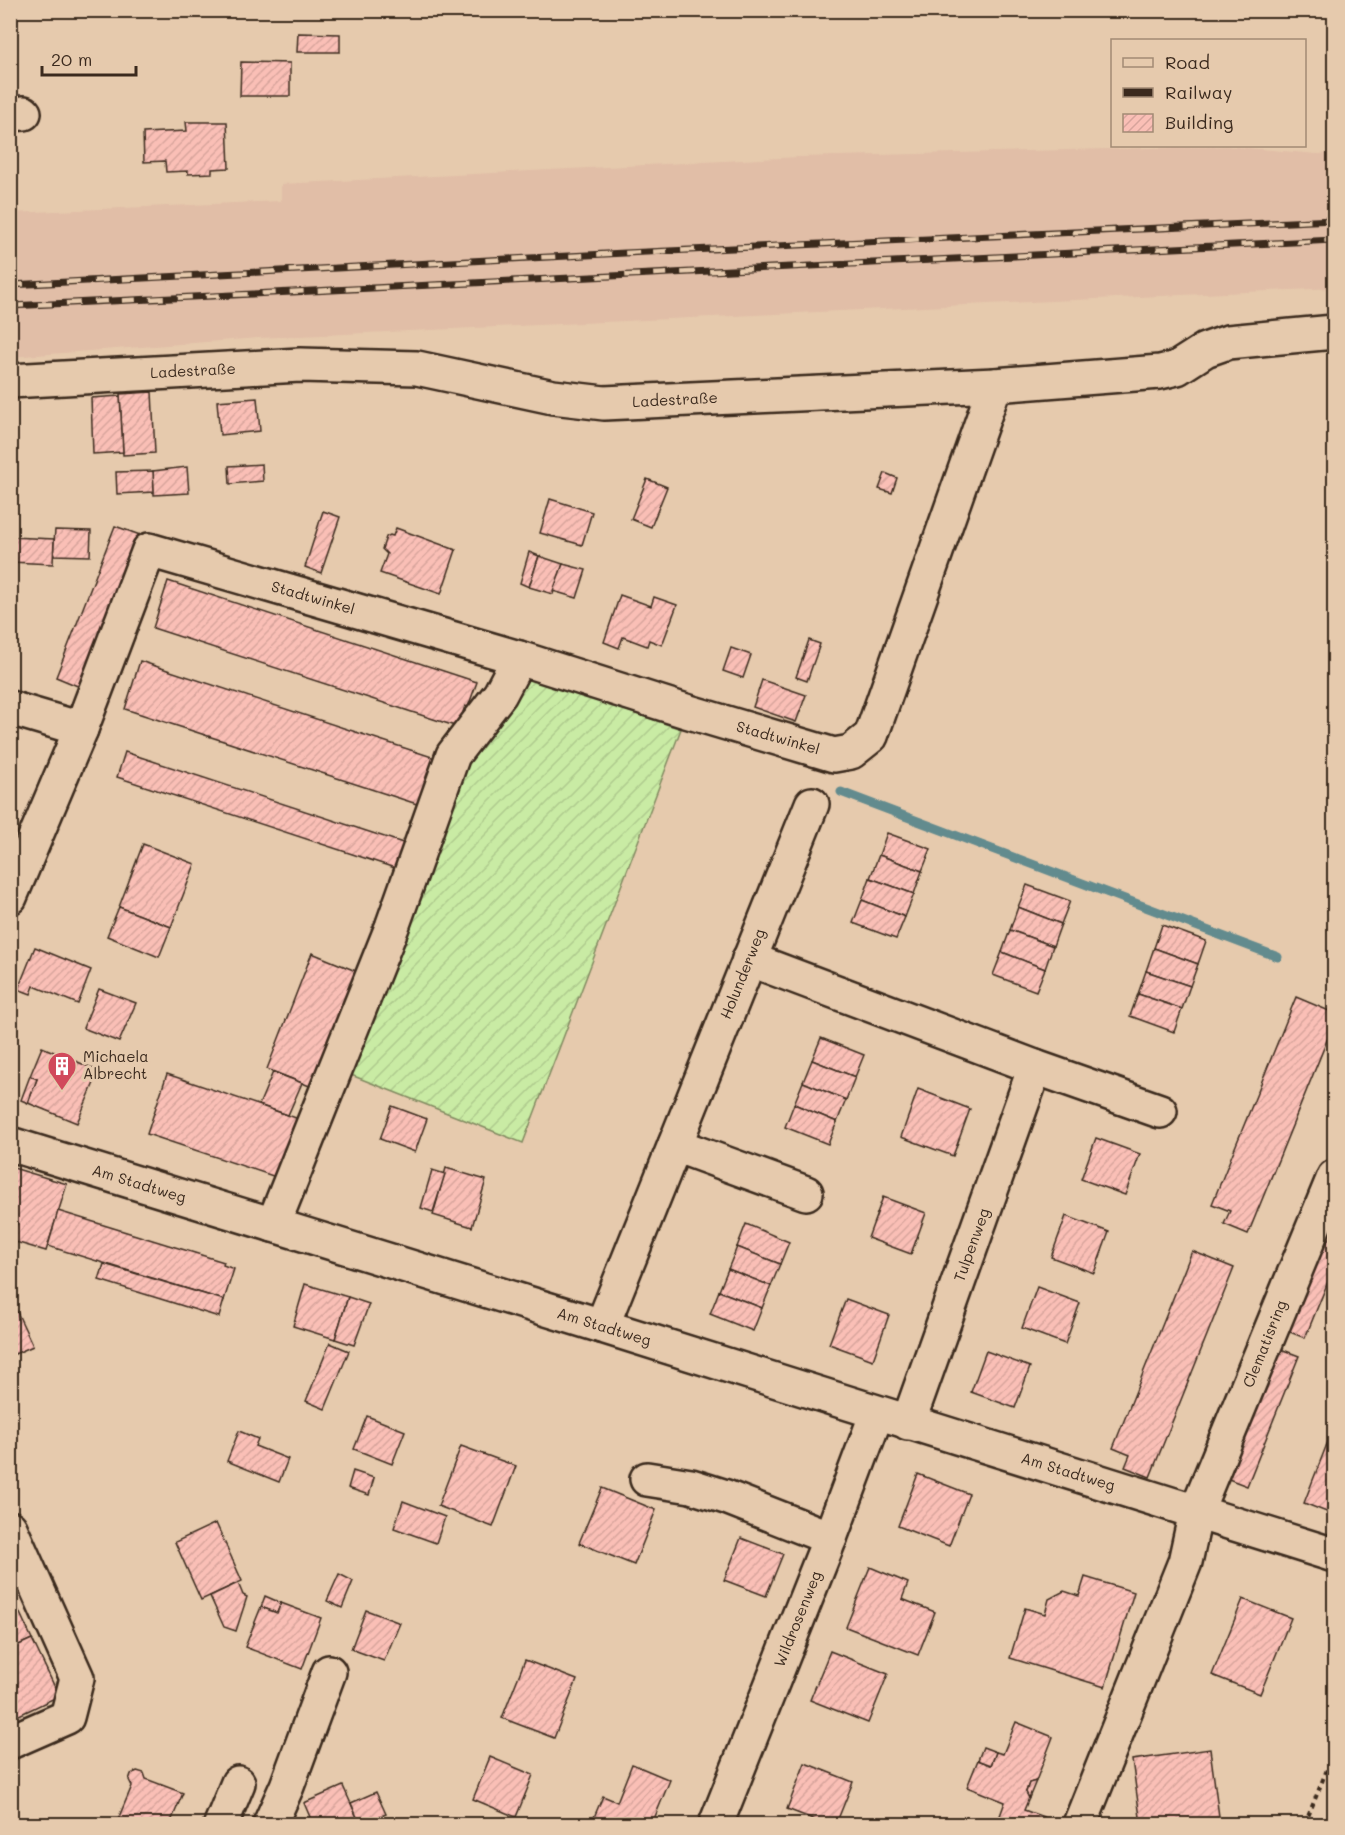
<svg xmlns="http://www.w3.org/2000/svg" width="1345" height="1835" font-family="Mali,sans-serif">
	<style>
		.built { fill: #e1bea7 }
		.garden { fill: url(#garden-furrows); stroke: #828a61; stroke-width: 1.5 }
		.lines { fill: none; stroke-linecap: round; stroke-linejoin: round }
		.stream { stroke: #628b8e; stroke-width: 9 }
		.building { fill: url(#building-hatch); stroke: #3b2a1e; stroke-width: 1.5 }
		.minor-casing { stroke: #3b2a1e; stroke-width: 38 }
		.path { stroke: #3b2a1e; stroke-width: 4; stroke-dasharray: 4.5 4.5; stroke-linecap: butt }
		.minor { stroke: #e6caad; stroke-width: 33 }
		.rail-casing { stroke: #3b2a1e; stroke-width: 7 }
		.rail { stroke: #e6caad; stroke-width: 4.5; stroke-dasharray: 14; stroke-linecap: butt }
		.labels { text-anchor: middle; stroke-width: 6; stroke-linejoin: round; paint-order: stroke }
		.street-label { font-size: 15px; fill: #3b2a1e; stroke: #e6caad }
		.poi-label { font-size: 15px; fill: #3b2a1e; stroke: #e6caad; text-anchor: start }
	</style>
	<defs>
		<pattern id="garden-furrows" width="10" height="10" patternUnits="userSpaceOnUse" patternTransform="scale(1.5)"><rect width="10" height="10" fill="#c9eba4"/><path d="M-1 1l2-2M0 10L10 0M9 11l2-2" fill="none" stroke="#aeca8d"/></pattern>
		<pattern id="building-hatch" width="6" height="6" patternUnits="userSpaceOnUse" patternTransform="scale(1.5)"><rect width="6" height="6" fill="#fabfb6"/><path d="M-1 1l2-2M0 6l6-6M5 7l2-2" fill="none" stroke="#d7a49c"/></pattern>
	</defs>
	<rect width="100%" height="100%" fill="#e6caad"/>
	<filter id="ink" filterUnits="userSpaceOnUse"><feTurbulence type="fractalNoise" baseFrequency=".0167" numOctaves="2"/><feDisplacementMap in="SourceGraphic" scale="12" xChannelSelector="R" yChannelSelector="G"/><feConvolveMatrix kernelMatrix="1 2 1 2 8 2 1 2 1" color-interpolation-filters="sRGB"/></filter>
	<g filter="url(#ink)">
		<path class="built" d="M1226,146l91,8 17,-1v135l-1076,50 -247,19v-144l270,-12v-17l518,-27z"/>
		<path class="garden" d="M526,677l155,52 -158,414 -187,-74 119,-307z"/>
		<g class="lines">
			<path class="stream" d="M841,792l437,165"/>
		</g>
		<g class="building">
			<path d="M298,33l42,1v18h-43z"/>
			<path d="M241,62l49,1v33h-50z"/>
			<path d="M186,122h41l2,46 -17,1v4l-24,1v-3l-22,1 -1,-11 -21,1 -1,-29 44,-2z"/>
			<path d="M152,392l3,61 -32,2 -3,-61z"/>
			<path d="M120,396l3,56 -30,2 -2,-56z"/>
			<path d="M257,398l3,33 -40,4 -3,-34z"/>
			<path d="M262,464l1,17 -33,3 -1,-18z"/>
			<path d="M187,467l2,26 -35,2 -1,-24z"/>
			<path d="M153,471l1,21 -37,2 -1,-22z"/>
			<path d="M885,473l12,5 -5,15 -13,-4z"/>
			<path d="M647,479l20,8 -16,40 -20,-8z"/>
			<path d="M550,499l42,13 -10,33 -42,-12z"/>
			<path d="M323,511l17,6 -19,56 -16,-6z"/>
			<path d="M115,526l25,9 -60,152 -24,-10z"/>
			<path d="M396,528l60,22 -15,44 -61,-21 7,-19 -5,-5 4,-12 4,-2 3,1z"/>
			<path d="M55,530l36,1 -1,25 -37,-1z"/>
			<path d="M10,537l44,2 -1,25 -43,-2z"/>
			<path d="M529,552l10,4 -10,31 -9,-4z"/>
			<path d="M539,556l24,8 -10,30 -24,-7z"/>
			<path d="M563,564l23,6 -9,28 -24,-7z"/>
			<path d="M168,581l309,101 -9,25 -3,-1 -7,21 -305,-99z"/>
			<path d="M620,595l31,11 3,-9 23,8 -15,40 -13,-5 -2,6 -24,-9 -4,11 -15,-6z"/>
			<path d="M809,640l11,4 -13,37 -11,-4z"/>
			<path d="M731,648l20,7 -8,23 -20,-7z"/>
			<path d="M140,661l295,97 -15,47 -295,-96z"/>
			<path d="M762,680l44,15 -10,27 -43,-15z"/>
			<path d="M125,752l281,92 -8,25 -281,-92z"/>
			<path d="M887,833l44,16 -9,22 -43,-16z"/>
			<path d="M143,844l52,20 -24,63 -52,-20z"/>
			<path d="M879,855l43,16 -8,23 -44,-16z"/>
			<path d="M870,878l44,16 -9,23 -43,-17z"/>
			<path d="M1027,885l43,16 -9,23 -43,-17z"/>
			<path d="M862,900l43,17 -9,22 -43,-16z"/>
			<path d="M119,907l52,20 -12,30 -52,-21z"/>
			<path d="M1018,907l43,17 -8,22 -43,-16z"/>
			<path d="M1162,925l44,16 -8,23 -44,-16z"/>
			<path d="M1010,930l43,16 -8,23 -43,-17z"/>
			<path d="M35,947l56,23 -13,34 -44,-18 -3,8 -13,-5z"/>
			<path d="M1154,948l44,16 -8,22 -44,-15z"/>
			<path d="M1002,952l43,17 -9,22 -43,-16z"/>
			<path d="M312,953l51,21 -46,115 -50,-20z"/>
			<path d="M1146,971l44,15 -8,23 -44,-15z"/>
			<path d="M99,989l37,14 -17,39 -36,-14z"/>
			<path d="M1138,994l44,15 -8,23 -44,-16z"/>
			<path d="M1296,997l38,16v10l-86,211 -24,-10 6,-13 -18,-7z"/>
			<path d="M821,1038l43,17 -9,22 -43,-17z"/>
			<path d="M42,1047l57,24 -22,52 -49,-20 9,-24 -7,-3z"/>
			<path d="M812,1060l43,17 -9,23 -43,-18z"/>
			<path d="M273,1072l29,11 -14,32 -29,-10z"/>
			<path d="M167,1074l135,46 -20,59 -135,-45z"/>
			<path d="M30,1076l7,3 -9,24 -7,-3z"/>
			<path d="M803,1082l43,18 -9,22 -43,-18z"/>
			<path d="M918,1089l52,20 -17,47 -52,-19z"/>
			<path d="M794,1104l43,18 -9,22 -43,-17z"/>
			<path d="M392,1106l35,13 -12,33 -35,-13z"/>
			<path d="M1096,1138l44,16 -15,41 -44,-16z"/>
			<path d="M10,1167l57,17 -21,67 -34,-10 5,-18 -7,-3z"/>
			<path d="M446,1168l40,12 -14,47 -39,-12z"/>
			<path d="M432,1170l13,4 -12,38 -12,-4z"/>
			<path d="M883,1197l43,16 -15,41 -43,-16z"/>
			<path d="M1334,1210v57l-29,71 -20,-8z"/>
			<path d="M58,1211l166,51 -1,3 11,4 -10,31 -176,-54z"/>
			<path d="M1066,1216l43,16 -15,41 -43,-16z"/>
			<path d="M746,1224l43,18 -9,22 -43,-17z"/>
			<path d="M737,1247l43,17 -9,22 -43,-17z"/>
			<path d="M1192,1251l42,17 -84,209 -25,-10 5,-12 -17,-7z"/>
			<path d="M104,1264l120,36 -5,17 -120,-37z"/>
			<path d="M728,1269l43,17 -9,22 -43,-17z"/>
			<path d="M305,1284l43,13 -13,42 -42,-13z"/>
			<path d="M1037,1287l43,16 -15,41 -43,-16z"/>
			<path d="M719,1291l43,17 -9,23 -43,-17z"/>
			<path d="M10,1297l23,49 -23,10z"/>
			<path d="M348,1297l21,7 -15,41 -19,-6z"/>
			<path d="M846,1299l43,16 -16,45 -44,-16z"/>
			<path d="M330,1343l19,8 -24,58 -19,-8z"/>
			<path d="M1278,1348l21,8 -52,130 -21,-8z"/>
			<path d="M986,1351l44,16 -15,41 -44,-16z"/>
			<path d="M367,1416l38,15 -13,33 -38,-15z"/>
			<path d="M1334,1426v89l-30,-12z"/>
			<path d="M239,1431l19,8 -3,7 33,13 -9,23 -52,-21z"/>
			<path d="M461,1446l55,20 -23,61 -55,-21z"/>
			<path d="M353,1471l21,7 -5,17 -21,-7z"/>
			<path d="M918,1474l51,20 -20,52 -51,-20z"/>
			<path d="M602,1488l54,22 -22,55 -55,-22z"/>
			<path d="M403,1501l42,16 -9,26 -42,-15z"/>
			<path d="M216,1523l26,58 -41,19 -26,-58z"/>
			<path d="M741,1538l42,16 -17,42 -42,-16z"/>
			<path d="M870,1567l38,16 -6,16 33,13 -17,43 -72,-28z"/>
			<path d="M339,1574l14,7 -11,27 -15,-7z"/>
			<path d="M1085,1577l49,15 -29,95 -95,-29 15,-50 20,6 4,-15 15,-8 15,5z"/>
			<path d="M238,1583l5,12 4,2 -11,34 -12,-4 -14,-31z"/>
			<path d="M10,1592l22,47 -22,10z"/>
			<path d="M265,1596l16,7 -4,10 -16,-6z"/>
			<path d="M1243,1599l48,19 -31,76 -48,-19z"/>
			<path d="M281,1603l40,15 -19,51 -57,-22 16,-40 16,6z"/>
			<path d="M366,1610l34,13 -16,38 -33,-12z"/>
			<path d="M32,1639l27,57 -44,21 -5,-9v-59z"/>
			<path d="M830,1651l58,23 -20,49 -58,-23z"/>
			<path d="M525,1660l52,20 -23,58 -52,-20z"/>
			<path d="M1016,1722l37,15 -17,44 -7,2 -3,9 3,6 -5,12 25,9 -2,5h-50l8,-22 -38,-15 11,-27 13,5 5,-13 7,2z"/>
			<path d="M983,1747l13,5 -5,13 -13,-5z"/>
			<path d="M1210,1749l10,75h-79l-9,-64z"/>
			<path d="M490,1757l43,18 -17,42 -43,-18z"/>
			<path d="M805,1763l48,19 -17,42h-10l-39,-15z"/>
			<path d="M632,1764l38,16 -18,44h-54l-6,-2 11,-26 14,6z"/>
			<path d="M137,1771l7,2 2,6 37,14 -13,31h-54l16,-38 -3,-6 2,-6z"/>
			<path d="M1036,1781l-7,17 -3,-6 3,-9z"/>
			<path d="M343,1786l17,38h-47l-9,-21z"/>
			<path d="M376,1792l10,22 -26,10 -9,-21z"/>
		</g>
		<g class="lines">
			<g class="minor-casing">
				<g id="minor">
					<path d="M10,114l14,-1"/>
					<path d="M10,381l290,-16 117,3 136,29 51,6 391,-18 165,-13 17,-4 28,-18 23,-8 106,-10"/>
					<path d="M10,708l71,21"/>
					<path d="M10,897l71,-168 68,-179 370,108 167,53 148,44 17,-3 20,-16 124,-351"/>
					<path d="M749,959l286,108 -127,356"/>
					<path d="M1035,1067l125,44"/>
					<path d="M10,1144l592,182 732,229"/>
					<path d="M675,1145l131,48"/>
					<path d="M273,1225l119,-298 61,-172 47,-61 19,-36"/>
					<path d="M602,1326l210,-522"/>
					<path d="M647,1479l44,7 35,11 104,41"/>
					<path d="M10,1528l67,150 -10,39 -57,25"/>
					<path d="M221,1824l17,-41"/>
					<path d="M270,1824l17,-38 42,-114"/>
					<path d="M716,1824l114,-286 47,-125"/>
					<path d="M1080,1824l105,-262 11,-50 138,-335"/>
				</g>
			</g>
			<path class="path" d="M1305,1824l29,-72"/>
			<use href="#minor" class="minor"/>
			<g class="rail-casing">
				<g id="rail">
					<path d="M10,285l615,-32 709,-33"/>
					<path d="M10,306l1324,-66"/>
				</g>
			</g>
			<use href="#rail" class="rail"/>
		</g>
	</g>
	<defs>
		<g id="building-pin" transform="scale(1.5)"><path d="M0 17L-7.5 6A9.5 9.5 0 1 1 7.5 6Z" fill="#d1495b" stroke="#e6caad"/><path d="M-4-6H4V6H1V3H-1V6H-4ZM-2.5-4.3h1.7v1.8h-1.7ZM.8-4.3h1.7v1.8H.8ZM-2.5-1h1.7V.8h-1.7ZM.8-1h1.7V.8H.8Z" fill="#fff"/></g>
	</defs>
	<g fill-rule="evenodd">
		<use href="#building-pin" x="62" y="1066"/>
	</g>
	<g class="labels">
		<g class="street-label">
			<text transform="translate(193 371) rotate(-3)" y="5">Ladestraße</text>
			<text transform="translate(675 400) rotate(-3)" y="5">Ladestraße</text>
			<text transform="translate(313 598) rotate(16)" y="5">Stadtwinkel</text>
			<text transform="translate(778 738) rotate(16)" y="5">Stadtwinkel</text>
			<text transform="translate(743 974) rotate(-68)" y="5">Holunderweg</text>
			<text transform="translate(139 1184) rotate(17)" y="5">Am Stadtweg</text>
			<text transform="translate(972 1245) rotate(-70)" y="5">Tulpenweg</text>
			<text transform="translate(604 1327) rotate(17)" y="5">Am Stadtweg</text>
			<text transform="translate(1265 1344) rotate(-68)" y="5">Clematisring</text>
			<text transform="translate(1068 1472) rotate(17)" y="5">Am Stadtweg</text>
			<text transform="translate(798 1619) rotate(-68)" y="5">Wildrosenweg</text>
		</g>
		<g class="poi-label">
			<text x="83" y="1062">Michaela<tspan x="83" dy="17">Albrecht</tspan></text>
		</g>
	</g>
	<rect width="1345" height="1835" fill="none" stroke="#e6caad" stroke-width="36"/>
	<rect x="18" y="18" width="1309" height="1799" fill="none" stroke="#3b2a1e" stroke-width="2" filter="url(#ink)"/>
	<rect x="1111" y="39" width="195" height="108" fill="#e6caad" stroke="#a28a74" stroke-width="1.5"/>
	<rect x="1123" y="58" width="30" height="9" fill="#e6caad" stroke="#a28a74" stroke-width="1.5"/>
	<text x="1165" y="69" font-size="18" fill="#3b2a1e">Road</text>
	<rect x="1123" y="88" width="30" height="9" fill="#3b2a1e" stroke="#a28a74" stroke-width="1.5"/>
	<text x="1165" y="99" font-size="18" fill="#3b2a1e">Railway</text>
	<rect x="1123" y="114" width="30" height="18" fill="url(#building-hatch)" stroke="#a28a74" stroke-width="1.5"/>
	<text x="1165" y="129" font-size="18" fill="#3b2a1e">Building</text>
	<path d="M42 66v9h94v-9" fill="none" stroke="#3b2a1e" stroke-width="3"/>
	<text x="51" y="66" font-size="18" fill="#3b2a1e" stroke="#e6caad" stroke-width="4.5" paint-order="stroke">20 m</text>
</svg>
